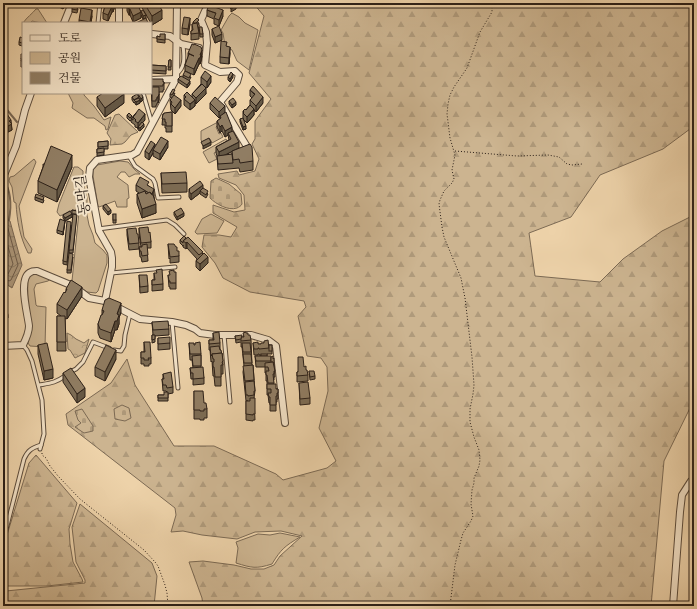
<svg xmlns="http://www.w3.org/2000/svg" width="697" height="609" font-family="'Sorts Mill Goudy','Noto Serif KR',serif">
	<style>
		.green { fill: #ccb490; stroke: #7c6a54 }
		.forest { fill: url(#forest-firs); stroke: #7c6a54 }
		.cemetery { fill: url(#cemetery-stones); stroke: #7c6a54 }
		.park { fill: url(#park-crowns); stroke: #7c6a54 }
		.water { fill: url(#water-waves); stroke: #786652 }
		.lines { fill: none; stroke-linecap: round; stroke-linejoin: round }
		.shore { stroke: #6c5a48; stroke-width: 1 }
		.stream { stroke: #786652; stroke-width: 2 }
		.lane-casing { stroke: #5c4c3c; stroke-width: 5 }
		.street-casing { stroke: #5c4c3c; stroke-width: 8 }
		.path { stroke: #2c2018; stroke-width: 1; stroke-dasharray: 1 2; stroke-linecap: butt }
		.lane { stroke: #f3e2c7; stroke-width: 3 }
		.street { stroke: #f3e2c7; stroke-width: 6 }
		.wall { fill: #7c6c55; stroke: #2c2018; fill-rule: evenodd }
		.shaded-wall { fill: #655845; stroke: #2c2018 }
		.building { fill: #907d63; stroke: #2c2018 }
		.labels { text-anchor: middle; stroke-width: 4; stroke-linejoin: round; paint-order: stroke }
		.street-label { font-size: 14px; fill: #2c2018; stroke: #f3e2c7 }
	</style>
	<defs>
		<pattern id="forest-firs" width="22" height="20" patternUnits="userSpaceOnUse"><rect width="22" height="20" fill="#ccb490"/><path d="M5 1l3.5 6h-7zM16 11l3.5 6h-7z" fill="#af9a7b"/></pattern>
		<pattern id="cemetery-stones" width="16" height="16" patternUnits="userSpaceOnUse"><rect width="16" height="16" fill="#ccb490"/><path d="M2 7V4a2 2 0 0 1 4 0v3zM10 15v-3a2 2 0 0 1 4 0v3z" fill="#af9a7b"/></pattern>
		<pattern id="park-crowns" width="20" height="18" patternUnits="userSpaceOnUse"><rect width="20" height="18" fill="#ccb490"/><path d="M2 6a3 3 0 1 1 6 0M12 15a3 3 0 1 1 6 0" fill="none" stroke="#af9a7b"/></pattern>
		<pattern id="water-waves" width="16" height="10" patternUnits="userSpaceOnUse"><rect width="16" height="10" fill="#ab9578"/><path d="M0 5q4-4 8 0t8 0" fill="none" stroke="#8b7961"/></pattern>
	</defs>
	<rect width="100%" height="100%" fill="#edd2a9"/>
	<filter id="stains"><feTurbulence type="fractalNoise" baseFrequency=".005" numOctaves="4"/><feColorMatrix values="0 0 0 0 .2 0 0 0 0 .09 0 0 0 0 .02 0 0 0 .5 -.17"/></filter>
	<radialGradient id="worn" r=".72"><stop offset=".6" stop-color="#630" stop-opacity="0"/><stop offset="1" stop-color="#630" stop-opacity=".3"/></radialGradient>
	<g class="green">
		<path d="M36,9h2l9,14h-6l-9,-2 -1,1 7,1h-7v-1l-1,1h-7c4,-6 9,-9 13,-14z"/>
		<path d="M232,13l7,4 6,6 13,7 -9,40 -12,-9 -5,-11 -7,-4 -2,-13 -2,-3 8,-14z"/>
		<path d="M68,93h16v2l10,11 10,14 7,-3 -3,12 -2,1 -1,-4 -11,-8h-7l-15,-10 1,-5z"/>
		<path d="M218,122l1,2 -3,3 3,7 2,-1 2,4 -11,6 -2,-4 -7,4 -2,-3v-9z"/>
		<path d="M226,139l3,6 -15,8 3,6 -8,4 -6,-11z"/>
		<path d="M34,159l2,3 -17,44 5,31 8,12 -1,4h-3c-8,-16 -11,-32 -12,-50l-2,-1 -2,-15 -3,-6 1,-4 4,-1z"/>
		<path d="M120,161l8,1 7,8 5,4h-5l-6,3 -4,-5h-4l-4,5 11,8 1,13 -2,1v8h-10l-2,-6 -16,6 -1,-1 -5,-30v-6l4,-5z"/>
		<path d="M74,167h4l5,4v10l4,17v8l-2,2 -15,3 -10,5 -3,-4 2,-8z"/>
		<path d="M86,210l3,15 4,10 2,8 8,7 4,5v8l-9,28 -2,2 -9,-1 -15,-11 7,-69z"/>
		<path d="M211,214l13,7 -7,12 -20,1 -2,-2 7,-13z"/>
		<path d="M36,273l16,5 -4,3 -12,3 -2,5 2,16 1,1 9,1 -1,40 -15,-1 -2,-3 2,-14 -5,-40 3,-14z"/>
		<path d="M280,533l20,4c-15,9 -19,12 -28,27 -16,5 -20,4 -36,-1l2,-15 -2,-6 22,-8 12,1z"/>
	</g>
	<g class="forest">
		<path d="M253,3h441v123l-31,23 -63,26 -29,42 -42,16 6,43 65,6 23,-23 39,-28 32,-16v191l-4,2 -26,53 -13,145h-448l-1,-8 -13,-36 14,-1 31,4 17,4h13l10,-4 6,-9 22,-20 -21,-5 -26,1 -18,7 -35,-4 -19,-4 -12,1 5,-17 -1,-7 -107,-83 -2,-11 45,-31 16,-24 8,26 39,61h40l62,28 7,6 44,-12 9,-7 -17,-33 9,-37 -1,-24 -6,-9 -14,-2 -9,-40 8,-9 -2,-6 -54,-9 -27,-14 -8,-15 -13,-16 2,-12h15l12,2 6,-10 -24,-14v-8l21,7 11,-2 -1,-15 -8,-10 -17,-7 -1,-4 19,-3 2,4 16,-4 4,-12 -7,-15 3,-5v-18l16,-22 -22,-26 15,-57z"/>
		<path d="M119,114l19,18 -7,3 -6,7 -3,2 -12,1 1,-6 -4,-6 8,-18z"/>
		<path d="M36,455l41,48 -8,26 1,15 3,18 9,17 1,3 -36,4h-44v-38l26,-85z"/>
		<path d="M80,504l72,59 5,13 -3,30h-151v-16l3,1 79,-8v-3l-9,-18 -4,-35z"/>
	</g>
	<g class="cemetery">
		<path d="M216,178l13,6 12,10 1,10c-1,2 -3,3 -5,4 -9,3 -21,-4 -27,-10l1,-17z"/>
		<path d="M122,405l7,3 2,10 -6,3 -10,-2 -1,-10z"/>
		<path d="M82,409l11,17v5l-9,2 -9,-6 6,-4 -3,-3 -3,-9z"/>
	</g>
	<path class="park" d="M67,333l4,2 5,4 8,4 5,-4 -4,14 -10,5 -5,-8 -2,-1z"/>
	<path class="water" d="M3,219l7,2 12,44 -10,23 -9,-6z"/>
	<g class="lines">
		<g class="shore">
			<path d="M3,223l4,2 11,40 -7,15 -2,1 -3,-2h-3"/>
			<path d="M3,229l10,35 -5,10h-5"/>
		</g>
		<g class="stream">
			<path d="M3,105l14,17"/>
			<path d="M4,181c8,11 7,27 5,39"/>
		</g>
		<g class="lane-casing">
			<g id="lane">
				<path d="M98,23l2,-20"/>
				<path d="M176,74c10,-6 8,-19 7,-29"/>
				<path d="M143,93l8,27 1,3"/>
				<path d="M129,156l6,10 18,13 2,4 3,15 21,-1"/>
				<path d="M98,229l69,-9 8,5 9,9"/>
				<path d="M111,273l64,-6"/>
				<path d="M172,322l6,66"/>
				<path d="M224,335l6,67"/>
				<path d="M23,345l4,5 5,11 10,39 2,34 -4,15"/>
				<path d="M114,350l7,1 3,-5 1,-11 5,-21"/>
				<path d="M70,372l6,-3 7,-7 10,-20 16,6"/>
				<path d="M39,385c12,-2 16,-2 26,-9"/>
				<path d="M3,536l4,-10 17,-67c4,-9 8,-11 17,-14"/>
			</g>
		</g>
		<g class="street-casing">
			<g id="street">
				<path d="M119,3v20"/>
				<path d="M211,3l-6,8 -4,9 5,12 1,11 -2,22 15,7 15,-1 4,4 -2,7 -17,20 26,43"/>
				<path d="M64,23l8,-20"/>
				<path d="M151,34h1l18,2 11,8 18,4"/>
				<path d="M151,80l25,-1"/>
				<path d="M4,175l12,-29 9,-36 6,-17"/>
				<path d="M105,301l7,-34v-9l-1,-6 -12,-21 -10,-54 1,-9 7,-8 35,-5 5,-3 39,-73 1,-76"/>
				<path d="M3,346l20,-1c3,-6 6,-13 6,-19 -1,-11 -12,-49 2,-54 1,-1 4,-1 6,-1l36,15 16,12 16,3 35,18 32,3 14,3 9,4 5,4 15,2h36l17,5 8,6 9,77"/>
				<path d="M673,606l7,-94 2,-17 9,-14 3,-2"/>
			</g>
		</g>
		<g class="path">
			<path d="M455,151l62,5 31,-1 11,2 8,7 5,1 10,-1"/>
			<path d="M42,453v2l4,3 4,8 8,10 22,23 64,51 11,12 3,4 7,19 2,8 1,13"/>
			<path d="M450,606l5,-41 6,-25 2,-7 8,-12 2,-5 -2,-12 1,-14 2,-7v-5l5,-12 1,-6 -1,-10 -5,-13 -4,-15v-13l3,-15 1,-9 -2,-28 -7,-59 -4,-20 -17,-41 -2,-10 -3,-23 1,-4 4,-9 8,-8 2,-4 -2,-9 3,-15 -5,-17 -3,-24 1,-10 2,-9 4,-8 13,-19 13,-36 12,-20v-9"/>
		</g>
		<use href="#lane" class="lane"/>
		<use href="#street" class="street"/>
	</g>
	<g class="wall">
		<path d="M51,3h15l-3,6z"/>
		<path d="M101,3h14v2l-2,7h-1l-4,9 -5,-2v-6l2,-7 -4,-1z"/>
		<path d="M141,3h16l5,16 -10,6 -11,-19z"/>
		<path d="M159,3h13v2l-13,1z"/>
		<path d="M223,3h6l-1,3z"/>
		<path d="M127,5l13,5 6,8 -3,1 -2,-4v3l-8,4 -3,-7h-1l-2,-4z"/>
		<path d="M72,9h6l-1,4 -5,-1z"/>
		<path d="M207,10l16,6 -4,10 -5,-2v-5l-7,-3z"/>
		<path d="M92,16l-1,7h-12v-3z"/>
		<path d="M193,22l6,1 -1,2 1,8v6l-8,1v-9l1,-1v-6h1z"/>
		<path d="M190,24l-2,11 -6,-1v-6z"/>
		<path d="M199,27l4,7v3h-3z"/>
		<path d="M212,29l10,11 -7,3 -3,-8z"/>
		<path d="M165,34v9l-8,-1v-6l3,1z"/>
		<path d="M23,38l-1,8 -3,-1v-3z"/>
		<path d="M227,46l3,7 -1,11 -9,-1v-6z"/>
		<path d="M23,53v14h-2v-8z"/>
		<path d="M188,53l14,3 -1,5 -1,3h-1l-5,11 -9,-4v-6l3,-8z"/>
		<path d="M169,60h2v10h-3z"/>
		<path d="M151,65l15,1v8l-15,-1z"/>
		<path d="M183,75l8,2 -2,4 1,3 -3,4 -9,-6v-3l5,-2z"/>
		<path d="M201,77l10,5 -4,6 -2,-1 1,7 -10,10 -1,-2v4l-5,4 -6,-5v-10l8,2v-3l9,-10z"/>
		<path d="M228,77h5l-3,5 -2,-2z"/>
		<path d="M151,79l13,3v8h-1v2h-4v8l-1,3h-1v2h-1v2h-4z"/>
		<path d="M250,90l13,13 -7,9 -2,-2v5l-7,8 -4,-4 3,10 -3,1 -3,-8v-3h3v-8l3,-1 4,-5v-5l2,-2 -2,-2z"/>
		<path d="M175,93l-1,2 7,11 -6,8 -4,-4 -1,-10 2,-2 -2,-1v-3z"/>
		<path d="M138,94l5,6 -2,2 -1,-1v2l-4,2 -2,-3v1l-2,-3v-3l6,-2z"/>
		<path d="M97,97l27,6 -19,14 -8,-11z"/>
		<path d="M229,101l7,4 -4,3 -3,-4z"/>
		<path d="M210,103l15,9 -2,2 9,17 7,17 -6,3 20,10v9l-13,2 -1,-4 -21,2 -1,-14 -1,-3v-6l13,-7 -1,-5 -3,2 -3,-6 -2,2 -3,-6v-6l3,-2v-2l-1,1 -9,-9zM232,151v3l-6,1z"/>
		<path d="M3,112l8,11 1,7 -4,2 -1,-1 -1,2 -1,-2 -2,1z"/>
		<path d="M172,112v20h-6v-4h-1v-3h-3l1,-11z"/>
		<path d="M127,115l5,2 13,3 -3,3 2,4 -4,4 -2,-1v-2l-3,-1v-2l-4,-3v-2l-1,1 -3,-3z"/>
		<path d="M108,141v8h-4v6l-7,1v-7h1v-7z"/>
		<path d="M155,147h13l-8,13 -7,-4v-3l-4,7 -4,-3v-6z"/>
		<path d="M43,164l29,3 -15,35 -19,-9v-12l5,-14z"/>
		<path d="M161,173l26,10v9l-25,1z"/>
		<path d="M136,185l13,1 5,9v1l2,17 -14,5 -5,-15v-9l2,-1 -3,-2z"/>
		<path d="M189,189h14l5,5 -2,4 -6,-4v-1l-9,7 -2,-3z"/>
		<path d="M35,197l9,3 -1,3 -8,-3z"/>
		<path d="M103,206l8,7 -3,2 -5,-6z"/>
		<path d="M72,210l5,1 -4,42h-4l4,-36h-1z"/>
		<path d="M174,212l10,4 -7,4 -3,-5z"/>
		<path d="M113,214l3,6v3h-3z"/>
		<path d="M63,215l9,2 -7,4 -2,14 -6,-2v-3l8,-9 -2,-3z"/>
		<path d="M71,225l-4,40 -4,-1v-3z"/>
		<path d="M139,228l10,5 2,9v6h-4l1,13 -6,1 -1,-5h-1l-1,-10h2l-2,-13z"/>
		<path d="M127,229l10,5 2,9v6l-10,1 -2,-15z"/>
		<path d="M184,236l19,18 5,9 -8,8 -4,-4v-6l1,-2 -10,-11 -1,1 -3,-2v-2v1l-3,-3v-3z"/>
		<path d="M168,244l9,7 2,5v6l-9,1v-5l-1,1z"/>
		<path d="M73,257l-2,16h-4v-3z"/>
		<path d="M154,273l9,11v6l-11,1v-11h2z"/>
		<path d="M139,275l9,11v6l-8,1z"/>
		<path d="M168,275l8,8v6h-6v-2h-1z"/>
		<path d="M66,289l16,7 -15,23 -2,-1 1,33h-9v-35h4l-4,-3v-9l9,-12z"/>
		<path d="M102,310l19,2 -2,6v6l-2,6h-2l-4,12 -11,-4 -2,-5v-9l4,-9z"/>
		<path d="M152,322l17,7v6l-14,1v6l-3,1v-8h1z"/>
		<path d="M213,333l7,10v6l2,6 1,6v13h-2v12h-6l-1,-10h-1l-1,-15 -1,1 -1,-12h-1v-10h4z"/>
		<path d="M246,333l2,2 3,5 1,25h1l2,26 -1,7 1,22h-2v1l-7,-1v-19h2h-2l-3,-29 1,-6 -2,-19h-1v-5l-5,1 -1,-7 8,1z"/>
		<path d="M158,338l12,5v6l-12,1z"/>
		<path d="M144,342l7,16v6h-2v2h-5v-2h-3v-12h3z"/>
		<path d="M189,343l5,2 7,9v13l3,11v6l-11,1v-6h-2l-1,-11h3l-1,-8h-2z"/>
		<path d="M253,343l5,1 14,1v9h-5v2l7,7 1,14h-1v3h-1l1,4 2,5h2v10h-1v3h-1v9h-6v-8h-1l-1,-8h-1v-14h-1v-8h-1v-6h-9l-1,-11h6v-1h-2v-1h-1v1h-4z"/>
		<path d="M38,345l15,33 -9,2 -6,-26z"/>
		<path d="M116,359l-11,22 -10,-5v-9z"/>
		<path d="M304,367l4,8v6l-11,1v-10h1z"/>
		<path d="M309,371l6,5v3l-5,1z"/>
		<path d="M63,373l22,24 -8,6 -14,-21z"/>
		<path d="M163,374l10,13v6l-5,1v7h-10v-6h6l3,-3 -1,-1h-3l-1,-12h1z"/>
		<path d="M299,383l11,15v6l-10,1z"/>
		<path d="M194,391l10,12 3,6v9h-3v2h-4v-1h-6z"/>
	</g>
	<g class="shaded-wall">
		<path d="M63,3h3l-3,6z"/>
		<path d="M114,3h1v3l-2,6v-6z"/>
		<path d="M186,3h5l-5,2z"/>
		<path d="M237,3l-1,6 -5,3v-3z"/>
		<path d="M112,6v6l-4,9v-6z"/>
		<rect x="129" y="9" width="1" height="6"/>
		<path d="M92,10v6l-1,7h-1z"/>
		<path d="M162,10v9l-10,6v-9z"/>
		<path d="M223,10v6l-4,10v-6z"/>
		<path d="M141,12v6l-8,4v-6z"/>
		<path d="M146,15v3l-3,1v-3z"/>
		<path d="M190,18v6l-2,11v-6z"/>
		<path d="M222,34v6l-7,3v-6z"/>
		<path d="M230,47v6l-1,11v-6z"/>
		<path d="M202,50l-1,11 -1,3v-9z"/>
		<path d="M199,58v6l-5,11v-6z"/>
		<path d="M233,74v3l-3,5v-3z"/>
		<path d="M211,76v6l-4,6v-6z"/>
		<path d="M190,81v3l-3,4v-3z"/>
		<path d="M206,88v6l-10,10v-6z"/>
		<path d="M124,94v9l-19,14v-9z"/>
		<path d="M159,94v6l-1,3v-6z"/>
		<path d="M143,97v3l-2,2v-3z"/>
		<path d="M263,97v6l-7,9v-6z"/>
		<path d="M140,100v3l-4,2v-3z"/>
		<path d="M181,100v6l-6,8v-6z"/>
		<path d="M195,100v6l-5,4v-6z"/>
		<path d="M236,102v3l-4,3v-3z"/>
		<path d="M225,106v6l-6,6v-6z"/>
		<path d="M254,109v6l-7,8v-6z"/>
		<path d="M145,114v6l-6,7h-1v2v-6z"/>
		<path d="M11,120l1,10 -4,2v-6l1,-5z"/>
		<path d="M144,124v3l-4,4v-3z"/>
		<path d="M5,125v6l-2,1v-6z"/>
		<path d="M7,125v6l-1,2v-6z"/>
		<path d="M222,125v6l-2,2v-6z"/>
		<path d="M246,126v3l-3,1v-3z"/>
		<path d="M232,127v6h-4v2l-3,2v-6z"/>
		<path d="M168,141v6l-8,13v-6z"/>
		<path d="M211,142v3l-8,4v-3z"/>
		<path d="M239,142v6l-20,10v-6z"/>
		<path d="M155,144v6h-2v3l-4,7v-6z"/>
		<path d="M72,155v12l-15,35v-12z"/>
		<path d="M203,185v6h-3v2l-9,7v-6z"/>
		<path d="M154,189v6l-2,5v-6z"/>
		<path d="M156,204v9l-14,5v-9z"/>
		<path d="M111,210v3l-3,2v-3z"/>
		<path d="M184,213v3l-7,4v-3z"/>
		<path d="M72,214v3l-7,4 -2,14 2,-17z"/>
		<path d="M187,242v6l-1,1v-6z"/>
		<path d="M208,257v6l-8,8v-7z"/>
		<path d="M82,287v9l-15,23v-9z"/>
		<path d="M121,303v9l-2,6v6l-2,6v-16z"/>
		<path d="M8,315v3l-5,1v-3z"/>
		<path d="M115,321v9l-4,12v-9z"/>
		<path d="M116,350v9l-11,22v-9z"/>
		<path d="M53,369v9l-9,2v-9z"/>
		<path d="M85,388v9l-8,6v-9z"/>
	</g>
	<g class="building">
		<path d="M106,3h8l-1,3h-1l-4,9 -5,-2z"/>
		<path d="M132,3h5l4,9 -8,4 -3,-7h-1l-2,-4z"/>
		<path d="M144,3h13l5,7 -10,6z"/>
		<path d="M234,3h3l-1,3 -5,3 -2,-2 5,-3z"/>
		<path d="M72,5l6,1 -1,4 -5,-1z"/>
		<path d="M209,5l14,5 -4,10 -5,-2 2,-5 -9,-3z"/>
		<path d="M81,8l11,2 -2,12 -11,-2z"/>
		<path d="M143,10l3,5 -3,1 -2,-5z"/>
		<path d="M184,17l6,1 -2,11 -6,-1z"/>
		<path d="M146,18l2,5h-12z"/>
		<path d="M197,18l2,2 -3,3h-2l-1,-1z"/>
		<path d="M197,23l2,10 -8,1v-3l2,-1 -1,-6z"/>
		<path d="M219,26l3,8 -7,3 -3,-8z"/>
		<path d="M199,27h3l1,7h-3z"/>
		<path d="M160,34h5v6l-8,-1v-3l3,1z"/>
		<path d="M20,37l3,1 -1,5 -3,-1z"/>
		<path d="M221,41l6,1 -1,4 4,1 -1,11 -9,-1z"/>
		<path d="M192,44l2,1v-1l7,3 1,3 -2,5h1l-1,3h-1l-5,11 -9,-4 4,-11 5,2 -6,-3z"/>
		<path d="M21,54h2v7h-2l1,-2h-1z"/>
		<path d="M169,60h2v7h-3z"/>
		<path d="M151,65l15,1v5l-15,-1z"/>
		<path d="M185,71l6,3 -2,4 -6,-3z"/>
		<path d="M205,71l6,5 -4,6 -6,-5z"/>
		<path d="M231,72l2,2 -3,5 -2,-2z"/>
		<path d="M181,76l9,5 -3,4 -9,-6z"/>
		<path d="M151,79h12v3h1v2h-1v2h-12z"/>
		<path d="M202,84l4,4 -10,10 -4,-4z"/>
		<path d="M253,86l10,11 -7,9 -6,-6 5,-6 -5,-4z"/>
		<path d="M152,87h7v7l-1,3h-1v2h-1v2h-4z"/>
		<path d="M173,89l2,1 -3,5 -2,-1z"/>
		<path d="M187,92l8,8 -5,4 -6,-5 2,-2 -2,-2z"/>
		<path d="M103,93h20l1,1 -19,14 -8,-11z"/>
		<path d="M139,93h2l2,4 -2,2 -3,-5z"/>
		<path d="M137,94l2,3 -5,3 -2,-3z"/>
		<path d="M174,95l7,5 -6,8 -4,-4 1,-2 -2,-2z"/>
		<path d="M215,97l10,9 -6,6 -9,-9z"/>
		<path d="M139,98l1,2 -4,2 -2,-2z"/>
		<path d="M233,98l3,4 -4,3 -3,-4z"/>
		<path d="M250,105l4,4 -7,8 -4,-4 1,-1 -1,-1 2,-2 1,1z"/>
		<path d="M139,109l6,5 -7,9 -3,-2 1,-1 -3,-3z"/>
		<path d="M5,111l6,9 -2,1 3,3 -4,2 -1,-1 -1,2 -1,-2 -2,1v-14z"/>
		<path d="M172,112v14h-6v-4h-1v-3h-3l1,-5h1v-1z"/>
		<path d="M226,112l6,15 -7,4 -3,-6 -2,2 -3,-6 4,-3 -1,-2z"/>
		<path d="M129,113l3,3 -2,2 -3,-3z"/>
		<path d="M136,113l-3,4v3l-2,-1z"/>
		<path d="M243,118l3,8 -3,1 -3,-8z"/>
		<path d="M142,122l2,2 -4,4 -2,-1z"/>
		<path d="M233,131l6,11 -20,10 -3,-5 15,-8 -3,-6z"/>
		<path d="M161,137l7,4 -8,13 -7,-4z"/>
		<path d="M209,138l2,4 -8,4 -2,-4z"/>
		<path d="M108,141v5l-10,1v-5z"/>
		<path d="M151,141l4,3 -6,10 -4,-3z"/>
		<path d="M250,144l2,3 1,14 -13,2 -1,-4 -6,1 -1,-9z"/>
		<path d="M51,146l21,9 -15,35 -19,-9z"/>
		<path d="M104,148v4l-7,1v-4z"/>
		<path d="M232,154l1,9 -15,1 -1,-8z"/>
		<path d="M186,172l1,11 -25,1 -1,-11z"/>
		<path d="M140,177l9,5 -2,3 7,4 -2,5 -2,-2 -1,1 -13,-8z"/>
		<path d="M200,181l3,4 -12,9 -2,-3 1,-1 -1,-1z"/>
		<path d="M203,188l5,3 -2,4 -6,-4z"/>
		<path d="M145,191l1,3 4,-2 1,2 2,1 3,9 -14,5 -5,-15z"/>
		<path d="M36,194l8,3 -1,3 -8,-3z"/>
		<path d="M106,204l5,6 -3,2 -5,-6z"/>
		<path d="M181,208l3,5 -7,4 -3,-5z"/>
		<path d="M72,210l5,1v3h-5z"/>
		<path d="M70,211l2,3 -7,4 -2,-3z"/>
		<path d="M73,214l4,1 -4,35h-4z"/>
		<rect x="113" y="214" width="3" height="6"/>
		<path d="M60,219l5,2 -2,11 -6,-2z"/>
		<path d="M67,221l4,1 -4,40 -4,-1z"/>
		<path d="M148,227l1,6 1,-1 1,10 -10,1 -2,-15z"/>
		<path d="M136,228l1,6h1l1,9 -10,1 -2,-15z"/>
		<path d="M184,236l2,2 -3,3v2l-3,-3z"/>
		<path d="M188,237l15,15 -4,3 -12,-13 -1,1 -3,-2z"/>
		<path d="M147,244l1,11 -6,1 -1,-5h-1l-1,-4h3v-2z"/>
		<path d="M168,244h6l2,3h1v4h2v5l-9,1z"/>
		<path d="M69,253l4,1 -2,16h-4z"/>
		<path d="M204,253l4,4 -8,7 -4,-3z"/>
		<path d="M162,269l1,15 -11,1v-5h3l-1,-7h3l-1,-3z"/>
		<path d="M174,270v2h2v11h-6v-2h-1l-1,-6h2l-1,-4z"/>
		<path d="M139,275h8l1,11 -8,1z"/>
		<path d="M71,280l11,7 -15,23 -10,-6 7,-12 1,1 2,-4h-1z"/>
		<path d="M109,298l12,5 -4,11 2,1 -2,6h-2l-4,12 -11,-4 -2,-5 3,-9h1l2,-4 -2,-1 3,-10z"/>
		<path d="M6,308l2,7 -5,1v-7z"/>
		<path d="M57,316h8l1,26h-9z"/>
		<path d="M168,321l1,8 -16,1 -1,-8z"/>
		<path d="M219,332l1,11 -11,1v-4h5l-1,-7z"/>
		<path d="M246,332v1h2v2h2l1,5 -10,1v-4h3l-1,-4z"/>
		<path d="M152,335h3v4l-3,1z"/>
		<path d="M242,335l-1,4 -5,1 -1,-4z"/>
		<path d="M170,337v6l-12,1v-6z"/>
		<path d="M268,340l1,8 -10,1v-1h-1v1h-4l-1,-6 5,-1v2h3v-1h3v-2z"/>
		<path d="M144,342h6l1,16h-3l1,2h-5v-2h-3v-6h4z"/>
		<path d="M200,342l1,12h-11l-1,-11h5v2h1v-2z"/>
		<path d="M47,343l6,26 -9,2 -6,-26z"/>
		<path d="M242,343h8l1,9h-8z"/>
		<path d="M106,345l10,5 -11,22 -10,-5z"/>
		<rect x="269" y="345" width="3" height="6"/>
		<path d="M219,346l1,4h1l1,5v-2l-10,1v1l-1,1 -1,-9z"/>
		<path d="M222,353l1,8 -1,1 1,3h-2v12h-6l-1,-10h-1v-5h1v-3h-1l-1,-5z"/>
		<path d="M243,354h8l1,9h-8z"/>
		<rect x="261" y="354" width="6" height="2"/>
		<path d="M201,355v11h-8l-1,-10z"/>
		<path d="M255,356h16v5h-15z"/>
		<path d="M273,356v3l1,-1v5l-1,-1h-2v-5z"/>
		<path d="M298,357h5l1,10 2,-1v4h1l1,5 -11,1v-4h1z"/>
		<path d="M273,362l2,9h-1v3h-1l1,9h-6l-1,-8h-1v-4h3l-1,-4h-3v-4z"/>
		<path d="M253,365l1,15 -9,1 -2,-15z"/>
		<path d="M203,367l1,11 -11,1v-6h-2l-1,-5z"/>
		<path d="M71,368l14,20 -8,6 -14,-21z"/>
		<path d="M309,371h5l1,5 -5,1z"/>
		<path d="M171,372l2,15 -6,1 -1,-3h-3l-1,-6h2l-1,-5z"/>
		<path d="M254,381l1,10h-1v4l-6,1v-1h-2l-1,-13z"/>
		<path d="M308,382l2,16 -10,1 -1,-16z"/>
		<path d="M267,384h9v5h2v4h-1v3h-1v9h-6v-8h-1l-1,-4h3v-4h-4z"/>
		<path d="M194,391h9l1,12h2l1,6h-3v2h-4v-1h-6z"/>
		<path d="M164,392h4v6h-10v-3h6z"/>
		<path d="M250,398h5v16h-2v1l-7,-1v-13h4z"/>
	</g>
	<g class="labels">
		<g class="street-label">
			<text transform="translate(82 195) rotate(-97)" y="5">동막길</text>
		</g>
	</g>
	<rect width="697" height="609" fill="none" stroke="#edd2a9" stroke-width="16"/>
	<rect x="4" y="4" width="689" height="601" fill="none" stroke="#2c2018" stroke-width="2"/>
	<rect x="8" y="8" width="681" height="593" fill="none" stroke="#2c2018"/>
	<rect x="22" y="22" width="130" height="72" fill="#f3e2c7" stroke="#a39481"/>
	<rect x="30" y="35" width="20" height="6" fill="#f3e2c7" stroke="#a39481"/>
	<text x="58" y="42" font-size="12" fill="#2c2018">도로</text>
	<rect x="30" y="52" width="20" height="12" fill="#ccb490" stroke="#a39481"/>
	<text x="58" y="62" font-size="12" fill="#2c2018">공원</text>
	<rect x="30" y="72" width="20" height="12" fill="#907d63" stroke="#a39481"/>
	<text x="58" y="82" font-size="12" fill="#2c2018">건물</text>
	<rect width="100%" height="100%" filter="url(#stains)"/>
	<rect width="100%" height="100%" fill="url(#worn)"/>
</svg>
